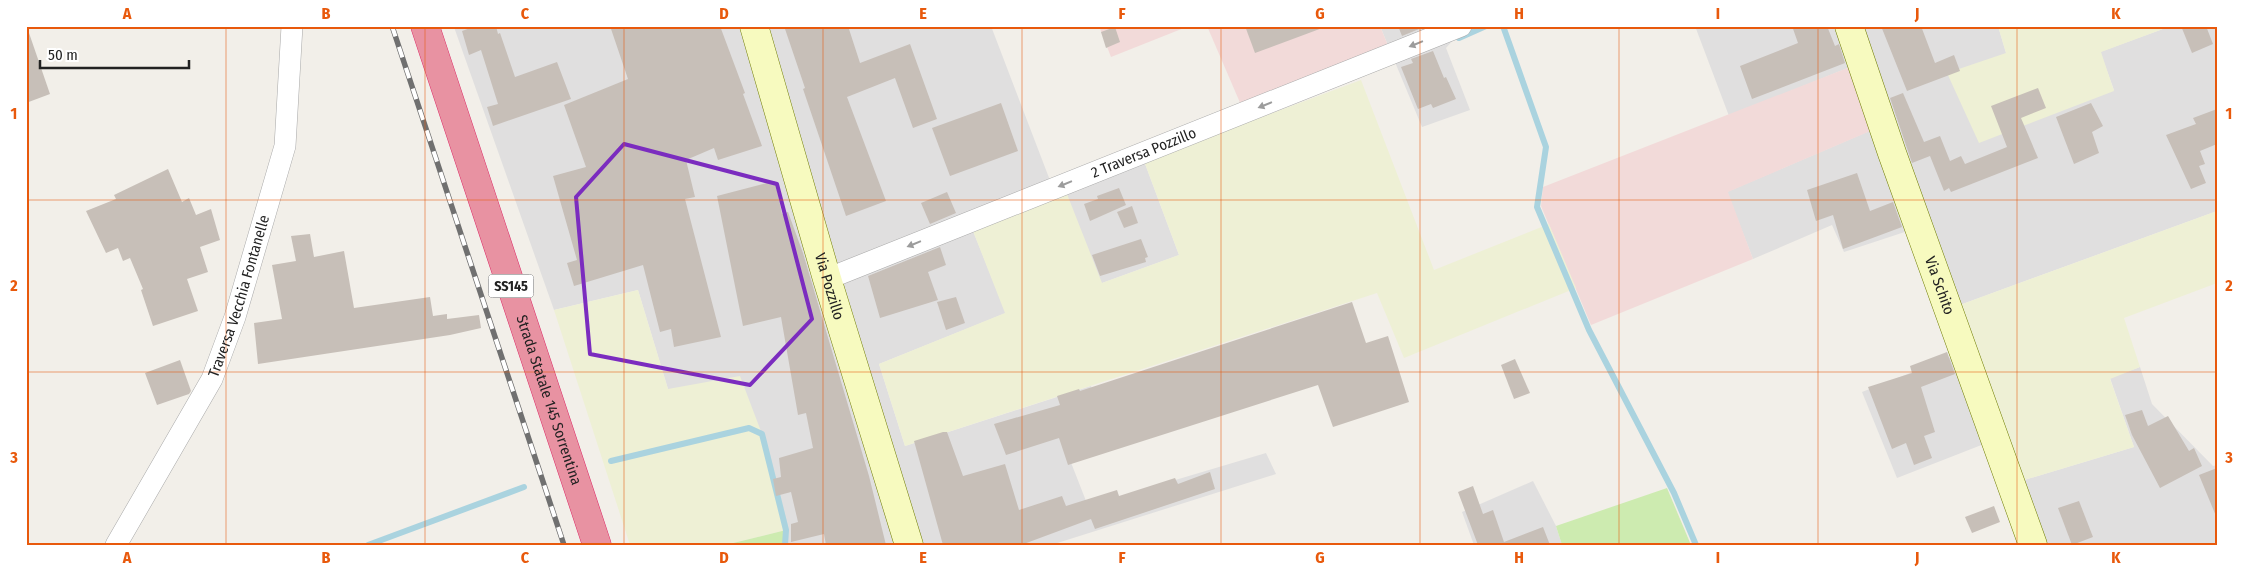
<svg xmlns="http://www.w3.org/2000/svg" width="2243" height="571" font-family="'Fira Sans Condensed',sans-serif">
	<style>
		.residential { fill: #e0dfdf }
		.commercial { fill: #f2dad9 }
		.farmland { fill: #eef0d5 }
		.grass { fill: #cdebb0 }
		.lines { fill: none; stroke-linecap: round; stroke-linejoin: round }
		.stream { stroke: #aad3df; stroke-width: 6 }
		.building { fill: #c7bfb8 }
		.street-casing { stroke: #a9a9a9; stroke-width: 22 }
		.secondary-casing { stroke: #707d05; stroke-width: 29 }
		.highway-casing { stroke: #dc2a67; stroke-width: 29 }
		.street { stroke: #fff; stroke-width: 21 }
		.secondary { stroke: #f7fabf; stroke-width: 28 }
		.highway { stroke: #e892a2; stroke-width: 28 }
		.rail-casing { stroke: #707070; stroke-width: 5.5 }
		.rail { stroke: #fff; stroke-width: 4; stroke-dasharray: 11; stroke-linecap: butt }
		.oneway { fill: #9c9c9c }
		.marked { fill: none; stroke: #7b2cbf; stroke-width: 4; stroke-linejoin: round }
		.grid { fill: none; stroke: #e8590c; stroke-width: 1; stroke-opacity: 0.55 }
		.labels { text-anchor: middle; stroke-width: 4.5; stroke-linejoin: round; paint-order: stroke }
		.shield { fill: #fff; stroke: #646464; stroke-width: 1 }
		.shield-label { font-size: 14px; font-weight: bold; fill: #222 }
		.street-label { font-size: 15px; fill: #222; stroke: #fff }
		.neatline { fill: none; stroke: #e8590c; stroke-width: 2 }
		.grid-label { font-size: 16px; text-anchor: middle; font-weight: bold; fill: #e8590c }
	</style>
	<rect width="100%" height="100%" fill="#f2efe9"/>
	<g class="residential">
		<path d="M457,26h534l60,157 93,-22 35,94 -77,28 -129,-52 33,82 -127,51 26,82 186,-60 12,40 -42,11 27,69 178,-53 10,21 -225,71h-266l1,-15 -24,-96 -94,-45 -30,-99 -84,20 -100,-283z"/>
		<path d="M1380,26h98l1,3 -25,10 -8,9 24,62 -48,17z"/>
		<path d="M1695,26h303l8,27 108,37 -14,-38 71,-26h45l1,185 -260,95 -28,-82 -85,28 -12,-27 -79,34 -26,-67 147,-63 -24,-62 -121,49z"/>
		<path d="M1953,356l31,88 -87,34 -35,-86z"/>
		<path d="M2140,367l12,37 61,62 4,-1v80h-173l-23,-64 113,-34 -24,-69z"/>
		<path d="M1533,481l23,45 6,19h-88l-12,-33z"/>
	</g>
	<g class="commercial">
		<path d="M1099,26h90l-78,31z"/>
		<path d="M1207,26h173l9,22 -148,57z"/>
		<path d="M1850,67l25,62 -147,63 25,67 -162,66 -50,-119 2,-19z"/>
	</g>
	<g class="farmland">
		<path d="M1998,26h173l-70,26 13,39 -135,52 -32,-70 59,-20z"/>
		<path d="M1361,80l73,190 115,-46 27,64 -172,70 -27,-65 -472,153 -26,-82 126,-51 -32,-82 94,-37 35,89 77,-28 -35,-94z"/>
		<path d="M2217,211v72l-93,35 16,49 -30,12 24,68 -113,34 -64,-175z"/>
		<path d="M638,290l30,99 72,-13 22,58 24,96 -61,15h-95l-76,-235z"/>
	</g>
	<g class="grass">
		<path d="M1667,488l24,57h-129l-6,-19z"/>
		<path d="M786,530l-1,15h-60z"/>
	</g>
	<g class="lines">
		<g class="stream">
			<path d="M1503,26l43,121 -9,60 52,123 85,163 22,52"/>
			<path d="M1459,38l27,-12"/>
			<path d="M611,461l138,-33 13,6 24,96 -1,15"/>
			<path d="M368,545l156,-58"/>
		</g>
	</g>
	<g class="building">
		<path d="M476,26h20l2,8 2,-1 15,44 42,-15 14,37 -78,27 -6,-19 11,-3 -17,-54 -12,5 -7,-24z"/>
		<path d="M610,26h110l25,67 -2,1 19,52 -44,14 -4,-12 -28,12 9,37 -10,2 36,138 -47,10 -3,-18 -11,3 -17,-67 -69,21 -7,-23 10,-3 -24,-84 33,-9 -22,-62 64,-26z"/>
		<path d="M784,26h64l12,37 50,-19 27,75 -24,9 -18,-50 -48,19 39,104 -40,15 -43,-127 2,-1z"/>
		<path d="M1245,26h80v1l-70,26z"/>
		<path d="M1398,26h26v1l-22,9z"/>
		<path d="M1792,26h35l8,20 4,-2 6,19 -93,36 -12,-33 58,-23z"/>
		<path d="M1881,26h40l14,37 19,-8 6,16 -53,20z"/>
		<path d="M2181,26h25l7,18 -21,9z"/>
		<path d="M1115,27l5,15 -14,6 -5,-16z"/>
		<path d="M26,33h3l21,61 -24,9z"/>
		<path d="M1433,51l11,27 2,-1 10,22 -23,9 -2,-4 -13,5 -17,-42 12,-4 -2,-4z"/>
		<path d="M2038,88l8,20 -25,10 17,40 -87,34 -2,-4 -5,3 -14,-35 -18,7 -22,-65 13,-5 21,49 16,-6 10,25 11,-5 4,8 42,-17 -16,-41z"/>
		<path d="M1001,103l17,48 -68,25 -18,-48z"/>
		<path d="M2091,103l12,23 -11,6 7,21 -25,11 -18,-47z"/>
		<path d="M2217,109v35l-17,7 5,13 -6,2 7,17 -15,6 -25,-54 30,-11 -3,-6z"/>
		<path d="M168,169l14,33 7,-4 7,17 15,-6 9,31 -20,7 8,25 -21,7 11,32 -45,15 -12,-36 2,-1 -13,-31 -7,3 -5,-13 -12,5 -20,-42 30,-12 -2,-4z"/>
		<path d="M1857,173l13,38 23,-9 9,25 -59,22 -10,-34 -17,6 -9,-31z"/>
		<path d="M775,181l7,33 6,-2 15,41 66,223 17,69h-60l-2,-11 -33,8v-18l7,-2 -7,-30 -15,4 -3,-17 8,-2 -2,-19 34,-10 -7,-35 -8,2 -17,-98 -38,9 -26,-130z"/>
		<path d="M1119,188l7,17 -36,16 -6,-17 14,-5 -1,-3z"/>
		<path d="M947,192l9,21 -26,11 -9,-21z"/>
		<path d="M1132,206l6,17 -14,5 -7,-16z"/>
		<path d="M310,234l4,23 30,-6 10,57 76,-11 3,19 14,-2v5l32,-4 2,13 -31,7 -192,29 -4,-41 28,-4 -10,-54 24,-4 -5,-25z"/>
		<path d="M1141,239l7,18 -3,1 1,4 -46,14 -8,-21z"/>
		<path d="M940,247l6,18 -18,7 10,28 -58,18 -12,-42z"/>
		<path d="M956,297l9,26 -19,7 -9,-28z"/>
		<path d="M1352,302l14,41 22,-7 21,66 -76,25 -15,-42 -250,80 -9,-27 -53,17 -12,-31 66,-19 -3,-9 22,-7 1,2z"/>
		<path d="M1947,352l8,22 -34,13 14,45 -11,4 8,22 -18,7 -8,-22 -14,6 -24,-62 44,-14 -2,-7z"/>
		<path d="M1515,359l15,34 -16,6 -13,-34z"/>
		<path d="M180,360l11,31 -2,3 -32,11 -12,-32z"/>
		<path d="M2142,410l6,16 20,-10 21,35 5,-3 8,18 -42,22 -28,-53 -7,-20z"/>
		<path d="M943,432h4l16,44 42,-12 14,46 43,-14 4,10 51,-16 2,6 56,-18 3,6 32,-12 5,17 -120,40 -4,-10 -70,26h-78l-29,-104z"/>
		<path d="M2217,468v48h-1l-17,-41z"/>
		<path d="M1473,486l10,28 10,-4 11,32 39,-15 7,18h-72l-20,-53z"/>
		<path d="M2079,501l14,36 -21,8 -14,-37z"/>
		<path d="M1994,506l6,16 -28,11 -7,-16z"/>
	</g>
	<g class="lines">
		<g class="street-casing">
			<g id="street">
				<path id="s1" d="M827,279l634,-253"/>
				<path id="s2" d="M116,545l96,-166 23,-62 50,-171 7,-120"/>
			</g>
		</g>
		<g class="secondary-casing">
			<g id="secondary">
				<path id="s3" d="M754,26l73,253 82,266"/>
				<path id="s4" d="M1849,26l43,127 141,392"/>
			</g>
		</g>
		<g class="highway-casing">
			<g id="highway">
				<path id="s5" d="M425,26l172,519"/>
			</g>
		</g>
		<use href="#street" class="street"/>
		<use href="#secondary" class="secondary"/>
		<use href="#highway" class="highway"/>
		<g class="rail-casing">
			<path id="rail" d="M392,26l172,519"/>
		</g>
		<use href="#rail" class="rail"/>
	</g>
	<defs><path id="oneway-solid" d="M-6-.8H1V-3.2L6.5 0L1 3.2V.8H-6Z" transform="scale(1.25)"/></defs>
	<g class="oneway">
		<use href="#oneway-solid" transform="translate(1416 44) rotate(158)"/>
		<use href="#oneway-solid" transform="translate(1265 105) rotate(158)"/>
		<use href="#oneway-solid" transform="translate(1065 184) rotate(158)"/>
		<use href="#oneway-solid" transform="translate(914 244) rotate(158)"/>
	</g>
	<path class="marked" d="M624,144l153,40 35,135 -62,66 -160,-31 -14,-157z"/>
	<path class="grid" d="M226,26v519M425,26v519M624,26v519M823,26v519M1022,26v519M1221,26v519M1420,26v519M1619,26v519M1818,26v519M2017,26v519M26,200h2191M26,372h2191"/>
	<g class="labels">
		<rect class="shield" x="488.5" y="274.5" width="45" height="23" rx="4"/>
		<g class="shield-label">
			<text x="511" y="291">SS145</text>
		</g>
		<g class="street-label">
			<text dy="5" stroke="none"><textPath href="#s1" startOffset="341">2 Traversa Pozzillo</textPath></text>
			<text dy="5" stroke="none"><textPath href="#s3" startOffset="271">Via Pozzillo</textPath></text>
			<text dy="5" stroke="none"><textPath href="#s4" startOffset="275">Via Schito</textPath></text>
			<text dy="5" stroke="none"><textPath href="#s2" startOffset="279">Traversa Vecchia Fontanelle</textPath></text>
			<text dy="5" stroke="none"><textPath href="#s5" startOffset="394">Strada Statale 145 Sorrentina</textPath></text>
		</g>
	</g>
	<rect width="2243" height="571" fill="none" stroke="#ffffff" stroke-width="55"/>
	<path d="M40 60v8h149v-8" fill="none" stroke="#222222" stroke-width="2.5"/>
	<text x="48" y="60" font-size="15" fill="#222222" stroke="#ffffff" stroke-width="4" paint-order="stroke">50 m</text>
	<rect x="28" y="28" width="2188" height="516" class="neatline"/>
	<g class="grid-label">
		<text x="127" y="19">A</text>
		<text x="326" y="19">B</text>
		<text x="525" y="19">C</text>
		<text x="724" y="19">D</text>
		<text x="923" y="19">E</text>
		<text x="1122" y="19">F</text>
		<text x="1320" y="19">G</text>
		<text x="1519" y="19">H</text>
		<text x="1718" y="19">I</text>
		<text x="1917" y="19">J</text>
		<text x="2116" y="19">K</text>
		<text x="14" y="119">1</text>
		<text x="2229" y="119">1</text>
		<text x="14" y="291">2</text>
		<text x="2229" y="291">2</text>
		<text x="14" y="463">3</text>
		<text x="2229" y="463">3</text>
		<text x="127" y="563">A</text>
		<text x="326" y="563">B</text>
		<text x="525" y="563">C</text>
		<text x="724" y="563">D</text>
		<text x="923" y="563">E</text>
		<text x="1122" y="563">F</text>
		<text x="1320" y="563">G</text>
		<text x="1519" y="563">H</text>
		<text x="1718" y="563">I</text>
		<text x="1917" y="563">J</text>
		<text x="2116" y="563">K</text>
	</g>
</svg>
